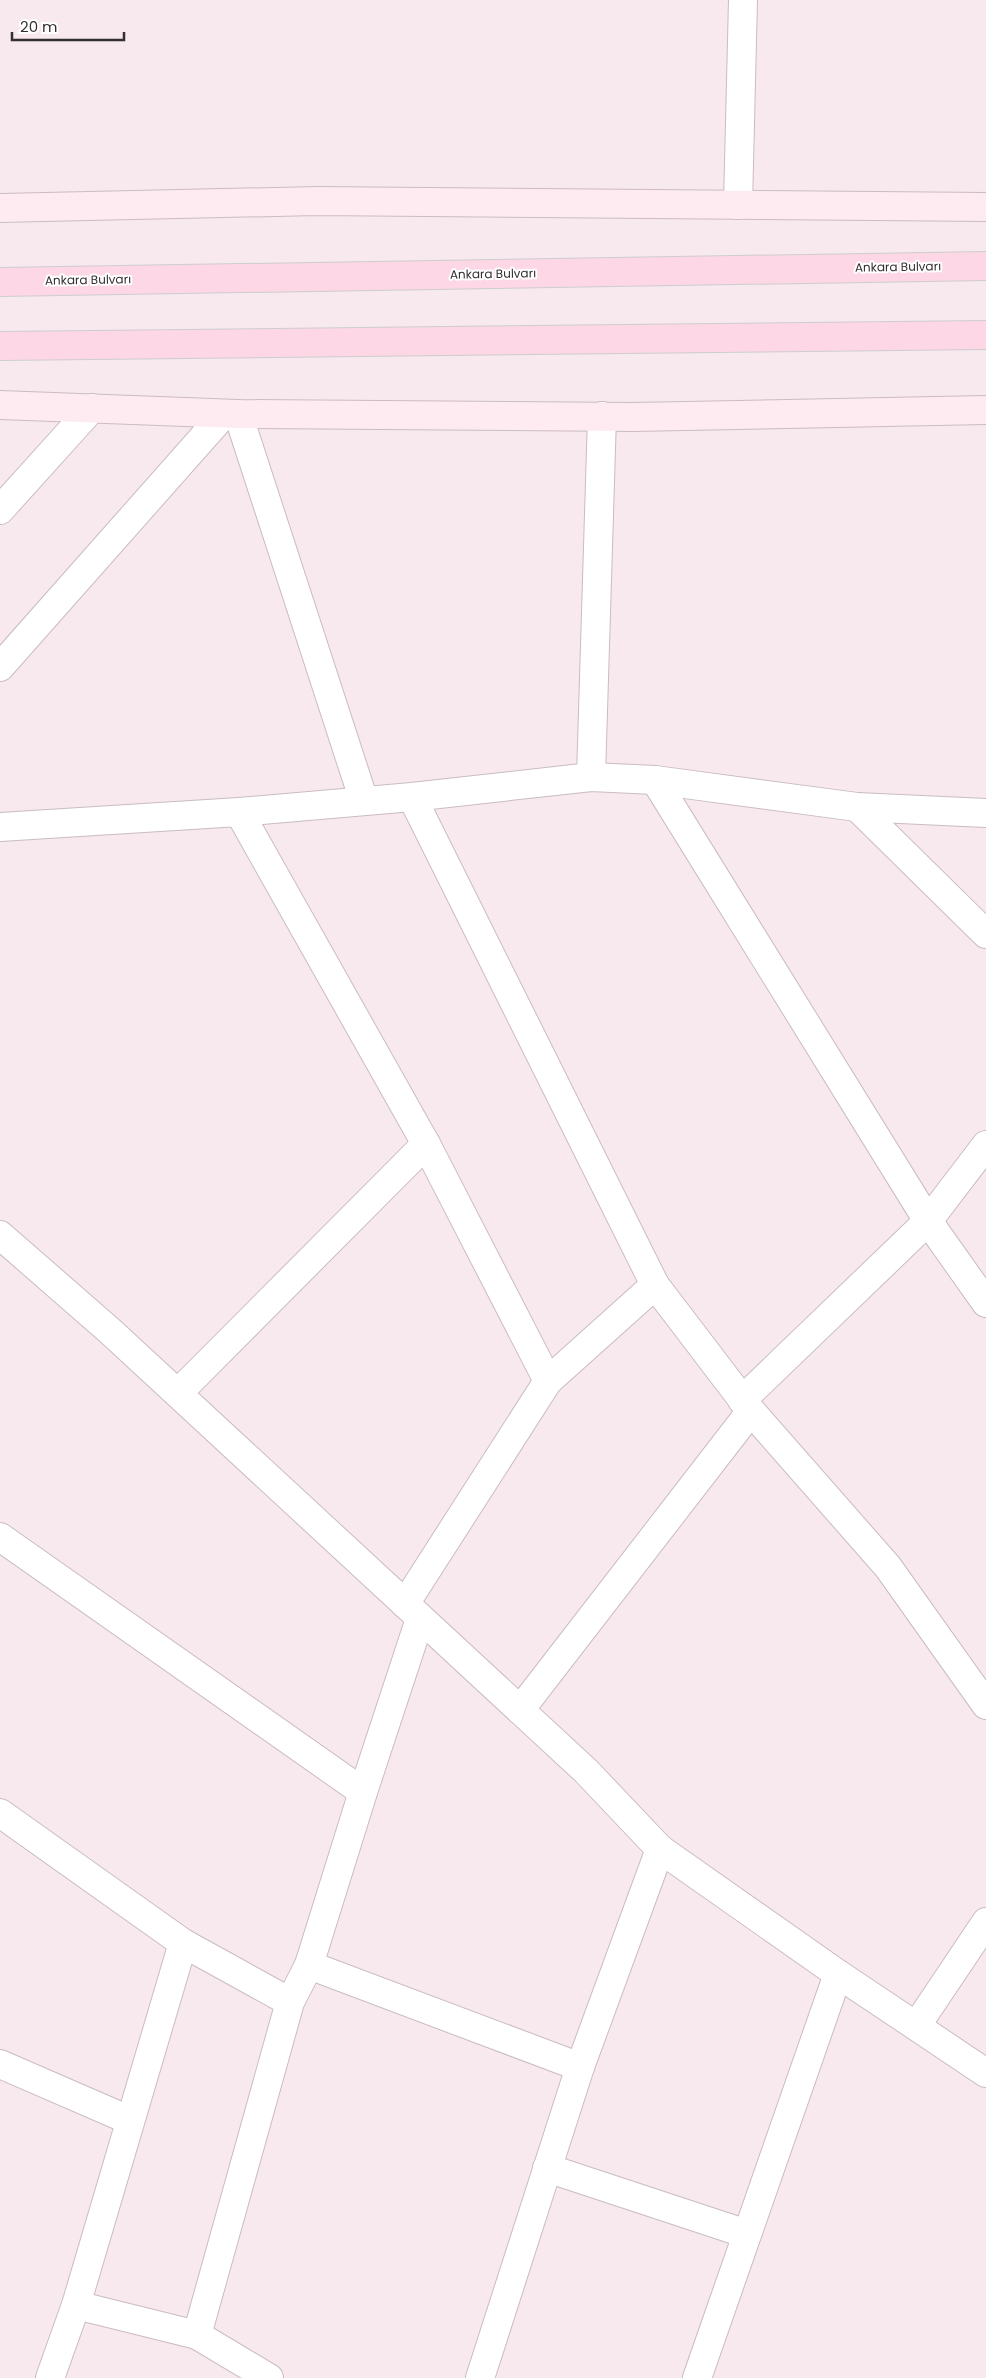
<svg xmlns="http://www.w3.org/2000/svg" width="986" height="2378" font-family="Poppins,sans-serif">
	<style>
		.lines { fill: none; stroke-linecap: round; stroke-linejoin: round }
		.street-casing { stroke: #cabcc1; stroke-width: 30 }
		.secondary-casing { stroke: #cabcc1; stroke-width: 30 }
		.primary-casing { stroke: #cecdcd; stroke-width: 30 }
		.street { stroke: #fff; stroke-width: 28 }
		.secondary { stroke: #feebf2; stroke-width: 28 }
		.primary { stroke: #fdd7e5; stroke-width: 28 }
		.labels { text-anchor: middle; stroke-width: 4; stroke-linejoin: round; paint-order: stroke }
		.street-label { font-size: 12px; fill: #332e30; stroke: #fff }
	</style>
	<rect width="100%" height="100%" fill="#f7e9ee"/>
	<g class="lines">
		<g class="street-casing">
			<g id="street">
				<path d="M738,205l5,-205"/>
				<path d="M238,414l126,387"/>
				<path d="M0,510l92,-102"/>
				<path d="M0,667l224,-253"/>
				<path d="M591,777l11,-361"/>
				<path d="M655,780l273,441 58,82"/>
				<path d="M412,797l243,488 96,126 137,156 98,138"/>
				<path d="M857,807l129,127"/>
				<path d="M239,812l187,332 122,237"/>
				<path d="M0,827l239,-15 173,-15 179,-20 64,3 202,27 129,6"/>
				<path d="M0,1235l110,96 476,440 74,78 178,125 148,99"/>
				<path d="M178,1393l248,-249"/>
				<path d="M742,1400l186,-179 58,-76"/>
				<path d="M0,1537l363,255"/>
				<path d="M405,1604l143,-223 107,-96"/>
				<path d="M520,1710l231,-299"/>
				<path d="M0,1813l183,130 107,59"/>
				<path d="M309,1965l271,102"/>
				<path d="M917,2025l69,-103"/>
				<path d="M0,2064l129,56"/>
				<path d="M547,2168l200,66"/>
				<path d="M76,2305l121,30 72,43"/>
				<path d="M197,2335l93,-333 19,-37 54,-173 57,-173"/>
				<path d="M50,2378l26,-73 107,-362"/>
				<path d="M480,2378l100,-311 80,-218"/>
				<path d="M697,2378l141,-404"/>
			</g>
		</g>
		<g class="secondary-casing">
			<g id="secondary">
				<path d="M0,208l317,-7 669,6"/>
				<path d="M0,405l238,9 394,3 354,-7"/>
			</g>
		</g>
		<g class="primary-casing">
			<g id="primary">
				<path d="M0,282l986,-16"/>
				<path d="M0,346l986,-11"/>
			</g>
		</g>
		<use href="#street" class="street"/>
		<use href="#secondary" class="secondary"/>
		<use href="#primary" class="primary"/>
	</g>
	<g class="labels">
		<g class="street-label">
			<text transform="translate(898 267) rotate(-1)" y="4">Ankara Bulvarı</text>
			<text transform="translate(493 274) rotate(-1)" y="4">Ankara Bulvarı</text>
			<text transform="translate(88 280) rotate(-1)" y="4">Ankara Bulvarı</text>
		</g>
	</g>
	<path d="M12 32v8h112v-8" fill="none" stroke="#332e30" stroke-width="2.5"/>
	<text x="20" y="32" font-size="15" fill="#332e30" stroke="#ffffff" stroke-width="4" paint-order="stroke">20 m</text>
</svg>
